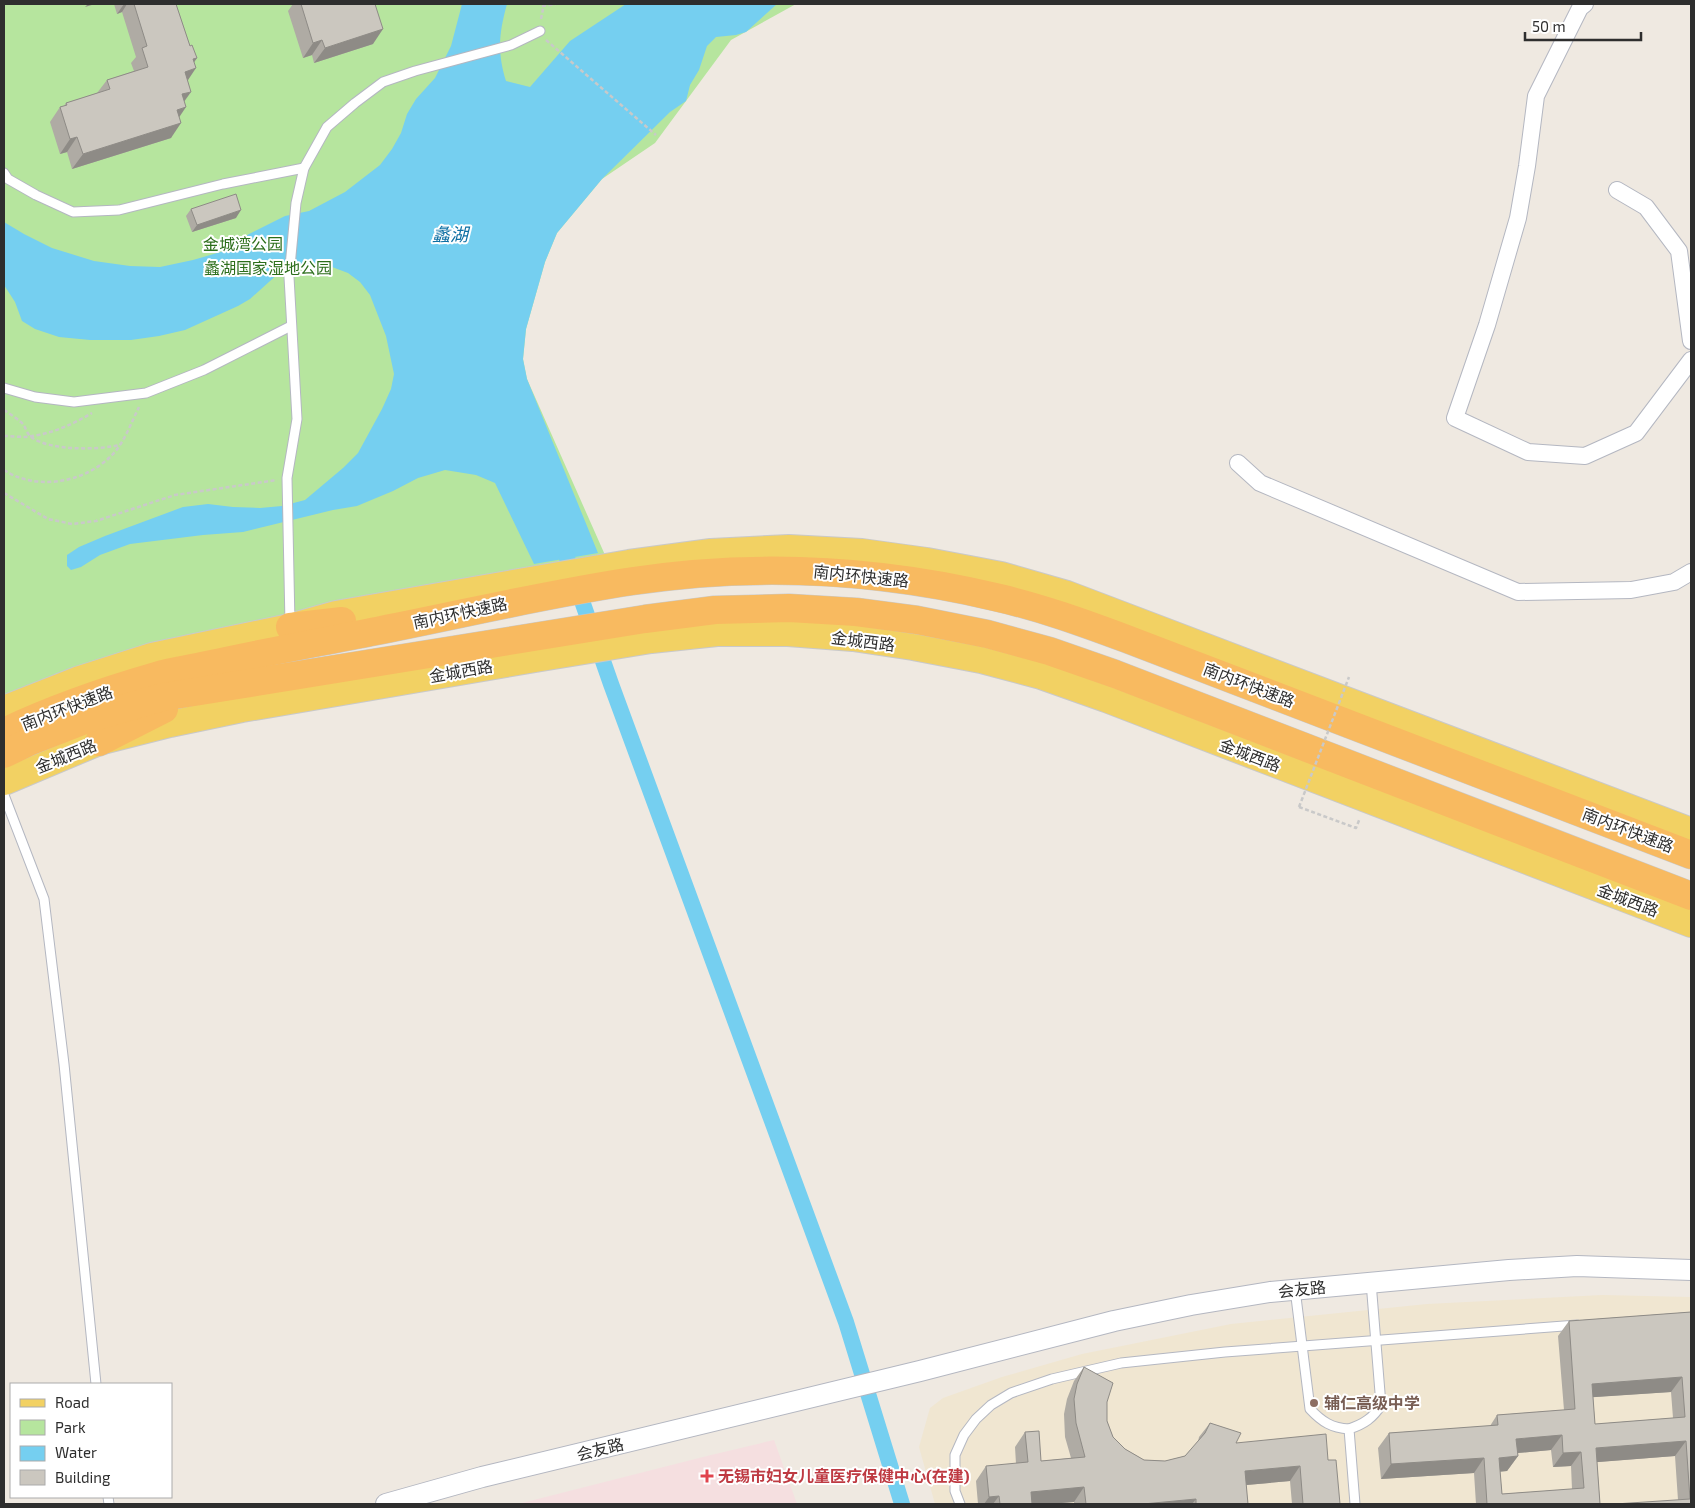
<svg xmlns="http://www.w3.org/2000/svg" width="1695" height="1508" font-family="'Exo 2','Noto Sans SC',sans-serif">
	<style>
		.education { fill: #f0e6d1 }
		.medical { fill: #f5dfe0 }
		.green { fill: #b6e59e }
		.water { fill: #75cff0 }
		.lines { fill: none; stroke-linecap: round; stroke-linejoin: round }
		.canal { stroke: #75cff0; stroke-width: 16 }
		.service-casing { stroke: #b4b7c1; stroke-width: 11 }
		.minor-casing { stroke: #b4b7c1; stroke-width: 18 }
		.tertiary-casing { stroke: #b4b7c1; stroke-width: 22 }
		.primary-casing { stroke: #c9c9c9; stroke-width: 28 }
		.trunk-casing { stroke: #c9c9c9; stroke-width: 29 }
		.path { stroke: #c9c9c9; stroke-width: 2.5; stroke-dasharray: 4 2.5; stroke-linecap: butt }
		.service { stroke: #fff; stroke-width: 9 }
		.minor { stroke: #fff; stroke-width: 16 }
		.tertiary { stroke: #fff; stroke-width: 20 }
		.primary { stroke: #f2d163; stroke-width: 26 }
		.trunk { stroke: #f8ba60; stroke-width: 28 }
		.path-bridge { stroke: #c9c9c9; stroke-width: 2.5; stroke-dasharray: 4 2.5; stroke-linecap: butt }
		.wall { fill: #afaba4; fill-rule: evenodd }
		.shaded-wall { fill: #8e8b86 }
		.building { fill: #cbc7bf; stroke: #8e8b86; fill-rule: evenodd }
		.education-dot { fill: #8d6e63; stroke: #fff; stroke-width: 2 }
		.health-dot { fill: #e0444e; stroke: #fff; stroke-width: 2 }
		.labels { text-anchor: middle; stroke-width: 4; stroke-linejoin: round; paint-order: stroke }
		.park-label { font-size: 16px; fill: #2c6e1b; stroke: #fff }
		.street-label { font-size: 16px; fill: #2e2e2e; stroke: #fff }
		.education-label { font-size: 16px; font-weight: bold; fill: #785e54; stroke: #fff; text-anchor: start }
		.health-label { font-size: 16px; font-weight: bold; fill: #be3a42; stroke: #fff; text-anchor: start }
		.water-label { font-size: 18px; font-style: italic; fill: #0d6fa3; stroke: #fff }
	</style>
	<rect width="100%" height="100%" fill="#efe9e1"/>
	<path class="education" d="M1602,1295l89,2v207h-756l-16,-57 11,-39 13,-10 59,-21 80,-23 149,-30 196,-20z"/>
	<path class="medical" d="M774,1440l23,64h-279l189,-48z"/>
	<path class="green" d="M4,4h792l-65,36 -76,103 -53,36 -45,54 -12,29 -19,67 -3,30 4,20 82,185 -605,133z"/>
	<path class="water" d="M462,4h45c-8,29 -10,48 -1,77l24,6 40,-46 56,-37h151l-31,28 -10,3 -20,2 -9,9 -8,24 -9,15 -4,16 -16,11 -68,67 -45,54 -12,29 -19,67 -3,30 4,20 71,174 -64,11 -39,-81 -19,-8 -31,-5 -27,8 -25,13 -36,15 -24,4 -90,22 -40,3 -73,9 -30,11 -19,12 -10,3 -4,-4v-11l12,-8 26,-11 78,-29 25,-3 25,3 27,1 22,-2 23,-6 38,-32 15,-15 24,-44 9,-20 3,-15 -8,-38 -16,-41 -10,-13 -12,-9 -16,-6 -17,-1 -35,6 -30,27 -12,7 -53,24 -26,6 -28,4h-41l-31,-3 -24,-8 -13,-8 -7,-19 -11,-17v-63l20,12 28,14 42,13 36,5 30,1 33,-7 31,-9 25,-17 36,-18 24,-5 36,-19 35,-27 12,-16 9,-16 6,-19 9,-15 19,-21 16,-32z"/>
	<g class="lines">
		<path class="canal" d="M567,558l44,126 235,638 56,182"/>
		<g class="service-casing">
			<g id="service">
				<path d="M4,173l4,6 28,16 37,17 46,-2 104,-26 81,-16"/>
				<path d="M4,388l31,9 39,5 72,-9 58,-23 87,-44"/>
				<path d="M290,624l-3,-146 10,-59 -8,-142 7,-74 8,-35 23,-41 28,-24 28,-21 32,-11 96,-26 29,-14"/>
				<path d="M4,795l40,104 20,165 32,320"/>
				<path d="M1295,1289l15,120c12,13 22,19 39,20"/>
				<path d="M108,1497l1,7"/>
				<path d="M960,1504l-5,-13v-36l9,-20 12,-16 15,-14 20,-12 41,-14 69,-16 104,-11 352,-27"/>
				<path d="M1355,1504l-6,-75c15,-5 24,-11 32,-24l-10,-123"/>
			</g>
		</g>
		<g class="minor-casing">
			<g id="minor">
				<path d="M1585,4l-5,4 -44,88 -9,70 -9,52 -31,107 -32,93 73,34 57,4 51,-23 55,-73"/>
				<path d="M1617,190l29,17 33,44 12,90"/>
				<path d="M1238,463l22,20 258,109 113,-2 43,-8 17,-10"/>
			</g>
		</g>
		<g class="tertiary-casing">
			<path id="tertiary" d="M386,1504l96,-27 438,-106 194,-50 77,-16 79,-13 239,-22 68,-4 114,4"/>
		</g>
		<g class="primary-casing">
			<g id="primary">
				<path d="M4,709l73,-29 75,-24 138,-29 46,-13 293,-51 82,-11 78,-4 73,4 65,9 74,14 66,19 624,237"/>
				<path d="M4,782l95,-40 71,-18 72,-15 293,-50 116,-19 66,-7h71l65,5 60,9 68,13 60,16 65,23 585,225"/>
			</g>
		</g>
		<g class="trunk-casing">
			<g id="trunk">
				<path d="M290,627l52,-6"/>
				<path d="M4,732c48,-23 100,-41 152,-56 16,-5 34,-7 51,-11 54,-12 109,-22 164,-33 88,-17 174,-38 262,-51 120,-18 243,-12 362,16 45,10 89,26 132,42l564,216"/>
				<path d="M99,742l65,-33"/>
				<path d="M4,754l27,-13 59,-23 73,-21 482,-78 70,-9 74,-2 67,4 61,8 70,14 62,17 66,23 576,222"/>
			</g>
		</g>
		<g class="path">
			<path d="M542,6l14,-2"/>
			<path d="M541,19l3,-15"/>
			<path d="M546,40l110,95"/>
			<path d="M4,410c6,4 14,9 19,14 3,4 4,10 8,13 19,14 67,13 89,8"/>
			<path d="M4,436c9,0 19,2 28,0 22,-3 41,-12 60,-23"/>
			<path d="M4,470c32,21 79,13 106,-13 14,-13 21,-34 29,-50"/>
			<path d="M4,493l44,26 24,5 24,-3 79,-26 102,-15"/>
			<path d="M1299,807l57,21 4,-10"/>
		</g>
		<use href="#service" class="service"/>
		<use href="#minor" class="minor"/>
		<use href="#tertiary" class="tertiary"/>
		<use href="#primary" class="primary"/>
		<use href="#trunk" class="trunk"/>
		<path class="path-bridge" d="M1299,807l50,-130"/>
	</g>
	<g class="wall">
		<path d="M114,4h64h-2l14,42 7,12 -3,4 -6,18 -4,22 -13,36 -99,31 -5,-17 -7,2 -10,-32 10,-15 4,-1 2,-3 31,-10 10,-13 27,-9 -3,-8 5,-6 -14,-45 -5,2z"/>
		<path d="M293,4h82l-2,40 -59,19 -2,-8 -9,3 -15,-47z"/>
		<path d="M191,209l45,9 -44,14 -6,-16z"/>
		<path d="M1691,1312v192l-13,-4 -3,-44 -78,6 3,42h-124l-2,-31 -93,6 -3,-31 11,-15 101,-7 7,-11 67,-5 -6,-74 11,-15zM1671,1392l2,26 -78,6 -2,-27zM1551,1450l2,17 18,-1 1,23 -70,5 -2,-22 7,-1 11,-15v-3z"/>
		<path d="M1084,1367l23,35v19l6,16 12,12 19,11 21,1 20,-5 13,-14 1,-5 11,-14 26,20 92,17 12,44h-48l-2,-23 -44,4 2,19h-174v-2l-25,2h-71l-2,-23 10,-15 30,-2 -1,-17 10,-15 16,29 30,-3 -6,-21 -1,-23 3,-15 7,-18z"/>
	</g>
	<g class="shaded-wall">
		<path d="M88,4h7l-10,3z"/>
		<path d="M124,4h3l-5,8 -5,2z"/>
		<path d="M383,29l-10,15 -59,19 11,-15z"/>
		<path d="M322,40l-10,15 -9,3 10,-15z"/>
		<path d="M197,58l-9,13 8,-3 -10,15 -11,3 18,-27z"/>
		<path d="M191,92l-10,14 1,-12z"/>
		<path d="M186,107l-10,15 1,-12z"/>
		<path d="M181,123l-10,15 -99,31 11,-15z"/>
		<path d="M77,137l-10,15 -7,2 10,-15z"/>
		<path d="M241,210l-5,8 -44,14 5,-7z"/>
		<path d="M1682,1377l-11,15 -90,6 11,-14z"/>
		<path d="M1562,1435l-11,15 -45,4 10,-15z"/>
		<path d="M1686,1441l-11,15 -89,7 10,-15z"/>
		<path d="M1581,1452l-10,14 -18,1 10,-14z"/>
		<path d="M1518,1456l-11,15 -19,1 11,-14z"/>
		<path d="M1484,1458l-10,15 -93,6 10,-15z"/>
		<path d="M1300,1466l-10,15 -55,5 10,-15z"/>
		<path d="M1084,1487l-10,15 -25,2h-27l9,-12z"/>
		<path d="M999,1496l-6,8h-9l5,-7z"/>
		<path d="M1196,1499l-4,5h-49z"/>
	</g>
	<g class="building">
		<path d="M134,4h42l14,42 2,-1 5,13 -4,1 3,9 -11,4 6,20 -9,2 4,13 -9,3 4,13 -98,31 -6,-17 -7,2 -10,-32 7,-2 -1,-2 44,-14 -3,-9 41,-13 -6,-19 5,-2z"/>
		<path d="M301,4h74l8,25 -58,19 -3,-8 -9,3z"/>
		<path d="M236,194l5,16 -44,15 -6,-16z"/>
		<path d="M1691,1312v192h-76l75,-5 -4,-58 -90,7 4,56h-113l-3,-46 -93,6 -2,-31 109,-8 -1,-10 78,-6 -6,-88zM1682,1377l3,40 -90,7 -3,-40zM1562,1435l1,18 18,-1 3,36 -82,6 -3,-36 19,-2 -2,-17z"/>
		<path d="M1084,1367l29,16 -6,19v19l6,16 12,12 19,11 21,1 20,-5 20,-23 5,-10 31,10 -5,10 90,-9 2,26h8l4,44h-37l-3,-38 -55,5 3,33h-52v-5l-53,5h-57l-2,-17 -53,5 1,12h-32l-1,-8 -10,1 -3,-31 42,-4 -3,-30 14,-1 2,30 44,-4 -9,-34 -2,-24 3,-15z"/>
	</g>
	<circle class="education-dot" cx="1314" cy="1403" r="5"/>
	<path class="health-dot" d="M704.5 1468.5h5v5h5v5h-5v5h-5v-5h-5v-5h5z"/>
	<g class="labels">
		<g class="park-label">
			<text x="243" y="250">金城湾公园</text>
			<text x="268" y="274">蠡湖国家湿地公园</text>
		</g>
		<g class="street-label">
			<text transform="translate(861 576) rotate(6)" y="6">南内环快速路</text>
			<text transform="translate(460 613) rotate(-12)" y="6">南内环快速路</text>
			<text transform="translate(863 641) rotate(7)" y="6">金城西路</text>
			<text transform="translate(461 671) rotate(-10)" y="6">金城西路</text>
			<text transform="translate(1249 685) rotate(21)" y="6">南内环快速路</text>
			<text transform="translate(67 708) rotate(-21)" y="6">南内环快速路</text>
			<text transform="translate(1250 755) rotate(21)" y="6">金城西路</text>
			<text transform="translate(66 756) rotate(-22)" y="6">金城西路</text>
			<text transform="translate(1628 830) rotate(21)" y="6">南内环快速路</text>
			<text transform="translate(1628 900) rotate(21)" y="6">金城西路</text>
			<text transform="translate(1302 1289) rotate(-6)" y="6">会友路</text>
			<text transform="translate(600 1449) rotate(-14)" y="6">会友路</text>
		</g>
		<g class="education-label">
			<text x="1324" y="1409">辅仁高级中学</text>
		</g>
		<g class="health-label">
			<text x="718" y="1482">无锡市妇女儿童医疗保健中心(在建)</text>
		</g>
		<g class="water-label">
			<text x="450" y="241">蠡湖</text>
		</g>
	</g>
	<rect width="1695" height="1508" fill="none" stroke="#2e2e2e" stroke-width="10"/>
	<rect x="10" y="1383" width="162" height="115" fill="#ffffff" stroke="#ababab"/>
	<rect x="20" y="1399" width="25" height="8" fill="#f2d163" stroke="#ababab"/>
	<text x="55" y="1408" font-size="15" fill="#2e2e2e">Road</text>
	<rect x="20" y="1420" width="25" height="15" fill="#b6e59e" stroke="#ababab"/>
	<text x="55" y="1433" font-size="15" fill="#2e2e2e">Park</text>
	<rect x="20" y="1446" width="25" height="15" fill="#75cff0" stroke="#ababab"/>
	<text x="55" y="1458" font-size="15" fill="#2e2e2e">Water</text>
	<rect x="20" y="1470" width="25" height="15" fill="#cbc7bf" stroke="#ababab"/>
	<text x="55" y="1483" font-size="15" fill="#2e2e2e">Building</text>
	<path d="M1525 32v8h116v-8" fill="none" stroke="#2e2e2e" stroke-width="2.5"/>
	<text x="1532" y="32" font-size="15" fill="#2e2e2e" stroke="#ffffff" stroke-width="4" paint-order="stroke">50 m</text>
</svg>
